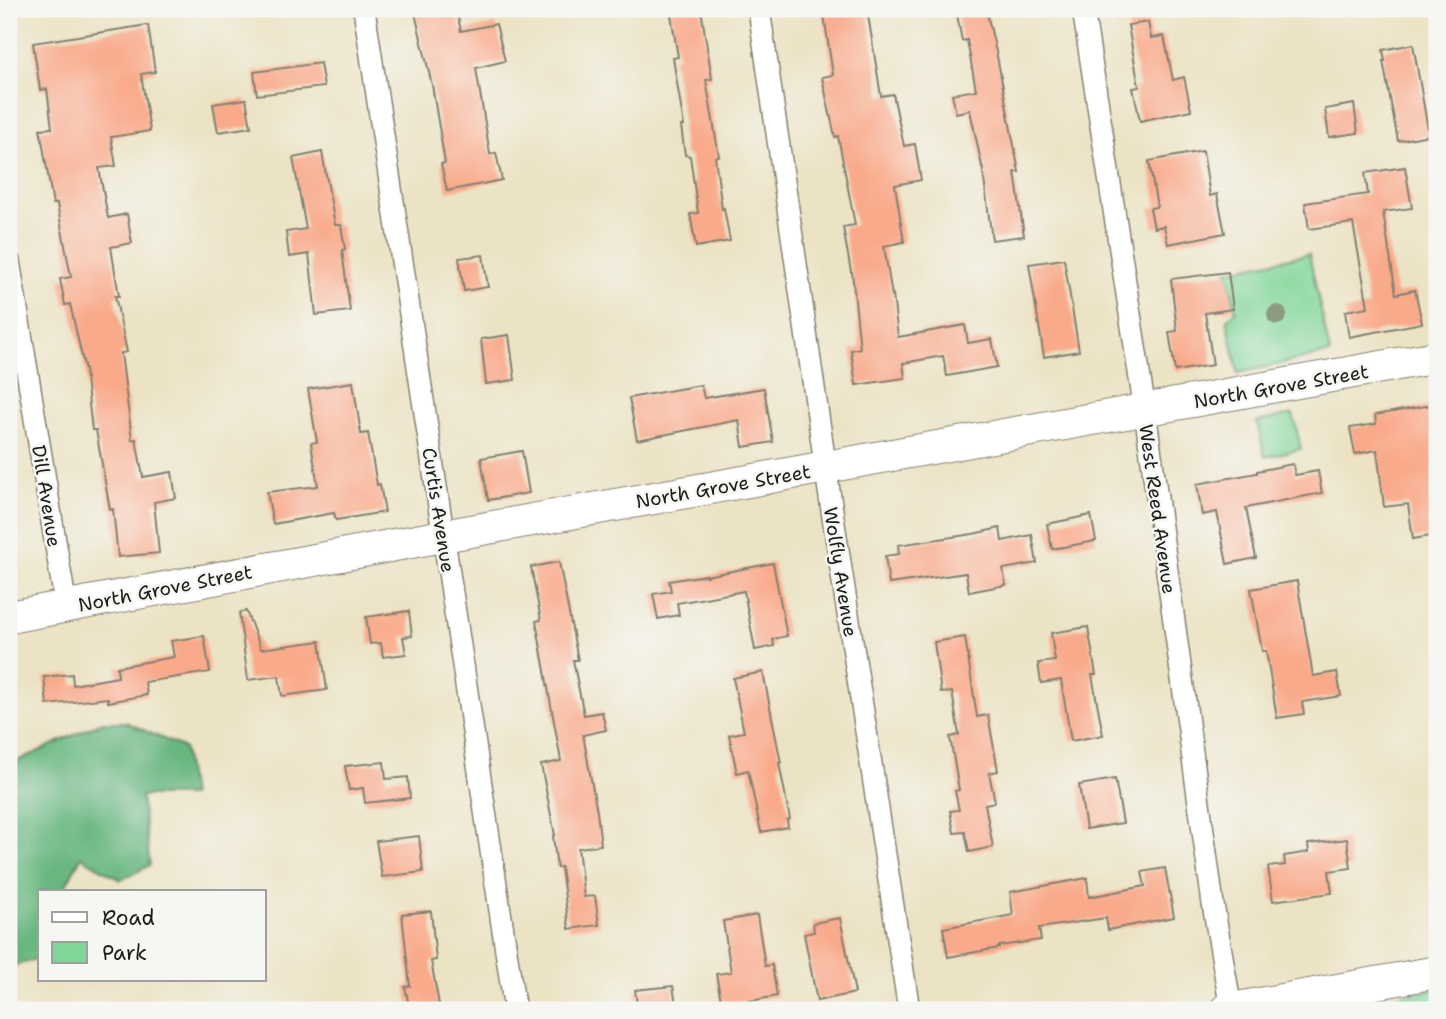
<svg xmlns="http://www.w3.org/2000/svg" width="1446" height="1019" font-family="'Shantell Sans',sans-serif">
	<style>
		.green { fill: #80d598; stroke: #4e785a; stroke-width: 2 }
		.forest { fill: #68b680; stroke: #42694e; stroke-width: 2 }
		.building { fill: #f9aa8b }
		.lines { fill: none; stroke-linecap: round; stroke-linejoin: round }
		.lane-casing { stroke: #848070; stroke-width: 13 }
		.street-casing { stroke: #848070; stroke-width: 24 }
		.secondary-casing { stroke: #848070; stroke-width: 34 }
		.lane { stroke: #fff; stroke-width: 10 }
		.street { stroke: #fff; stroke-width: 21 }
		.secondary { stroke: #fff; stroke-width: 32 }
		.tree { fill: #8d9980 }
		.labels { text-anchor: middle; stroke-width: 5; stroke-linejoin: round; paint-order: stroke }
		.street-label { font-size: 19px; fill: #1c1c1c; stroke: #f6f6f2 }
	</style>
	<rect width="100%" height="100%" fill="#f6f6f2"/>
	<filter id="ink" filterUnits="userSpaceOnUse"><feTurbulence type="fractalNoise" baseFrequency=".0143" numOctaves="2"/><feDisplacementMap in="SourceGraphic" scale="14" xChannelSelector="R" yChannelSelector="G"/><feConvolveMatrix kernelMatrix="1 2 1 2 8 2 1 2 1" color-interpolation-filters="sRGB"/></filter>
	<filter id="wash" filterUnits="userSpaceOnUse"><feTurbulence type="fractalNoise" baseFrequency=".00686" numOctaves="4" result="noise"/><feDisplacementMap in="SourceGraphic" scale="28" xChannelSelector="R" yChannelSelector="G"/><feGaussianBlur stdDeviation="1.57" result="paint"/><feColorMatrix in="noise" values="0 0 0 0 0 0 0 0 0 0 0 0 0 0 0 0 0 1.4 0 .05"/><feComposite in="paint" operator="in"/></filter>
	<g filter="url(#wash)">
		<rect width="100%" height="100%" fill="#ece3c5"/>
		<g class="green">
			<path d="M1309,254l21,99 -92,20 -11,-54 9,-8 -9,-40z"/>
			<path d="M1293,414l8,35 -36,8 -8,-35z"/>
			<path d="M1437,989v21h-118z"/>
		</g>
		<path class="forest" d="M102,722h24l58,26 7,48h-50l9,69 -29,15 -40,-23 -16,30v4h-25v67l-31,9v-202z"/>
		<g id="blocks">
			<g class="building">
				<path d="M414,9h42l5,22 35,-7 9,37 -29,7 14,86 6,-1 6,27 -55,11 -6,-27 4,-1 -13,-78z"/>
				<path d="M670,9h31l11,70 -6,1 13,76 -4,1 7,52 2,-1 6,33 -34,6 -6,-33 8,-1 -8,-57 -5,-1 -4,-29h3l-11,-68 5,-1z"/>
				<path d="M823,9h44l14,87 12,-2 11,52 11,-2 6,36 -26,5 9,57 -20,4 8,50 1,-1 5,42 67,-12 3,18 24,-4 5,28 -50,9 -4,-20 -40,7 2,15 -49,7 -5,-35 9,-2 -8,-76h-1l-8,-45 12,-2 -17,-89 -3,1 -13,-60 11,-2z"/>
				<path d="M956,9h30l11,47 22,116h-4l9,64 -32,4 -9,-69 -13,-61 -14,3 -4,-19 24,-4 -9,-50 -5,1z"/>
				<path d="M1148,22l3,16 13,-2 9,44 11,-3 7,33 -51,11 -7,-33 6,-1 -11,-62z"/>
				<path d="M148,25l7,47 -14,2 9,57 -39,6 5,29 -17,2 9,50 19,-4 5,29 -21,4 8,49h-4l12,56 -6,1 11,87 4,-1 7,38 29,-5 4,26 -22,4 5,51 -41,4 -5,-48 -3,1 -14,-80h-4l-7,-60 -15,-66 -5,1 -5,-26 11,-2 -14,-73h-4l-13,-75 12,-1 -5,-39 -7,1 -7,-47z"/>
				<path d="M1413,44l16,91 -31,6 -15,-80h2l-2,-11z"/>
				<path d="M320,63l4,24 -67,8 -3,-23z"/>
				<path d="M246,99l5,28 -33,5 -5,-28z"/>
				<path d="M1354,104l4,29 -29,4 -4,-28z"/>
				<path d="M1203,151l7,45 7,-2 8,39 -57,11 -4,-18 -10,2 -4,-20 7,-1 -8,-46z"/>
				<path d="M322,152l13,73h6l4,24 -3,1 8,61 -34,4 -7,-61 -20,3 -3,-25 20,-3 -13,-71z"/>
				<path d="M1405,167l7,41 -29,4 13,82 19,-4 7,33 -73,14 -4,-26 23,-4 -15,-84 -44,6 -4,-26 63,-9 -3,-21z"/>
				<path d="M483,255l5,32 -24,4 -5,-33z"/>
				<path d="M1064,259l15,92 -35,6 -15,-93z"/>
				<path d="M1228,272l5,37 -28,4 8,52 -38,6 -6,-39 8,-1 -6,-52z"/>
				<path d="M509,335l6,45 -29,4 -5,-45z"/>
				<path d="M353,382l8,52 7,-1 9,52 3,-1 5,28 -49,8 -2,-7 -61,11 -6,-32 51,-6 -7,-43 6,-1 -9,-53z"/>
				<path d="M701,385l3,13 60,-10 9,54 -30,5 -4,-27 -102,20 -8,-42z"/>
				<path d="M1437,404v131l-24,4 -5,-35 -24,3 -7,-57 -22,4 -5,-26 26,-4 -1,-9z"/>
				<path d="M522,451l7,42 -41,7 -7,-42z"/>
				<path d="M1293,464l2,11 23,-4 4,22 -76,15 10,50 -29,6 -10,-52 -15,3 -5,-31 60,-11v-2z"/>
				<path d="M1091,515l5,26 -44,8 -5,-25z"/>
				<path d="M1000,528l2,13 30,-6 5,28 -34,6 3,16 -37,7 -3,-19 -77,11 -4,-28 14,-2 -1,-9 75,-11z"/>
				<path d="M559,562l19,98h-5l11,55 18,-3 4,18 -23,5 14,77 4,33 -23,3 6,49 11,-1 4,29 -30,4 -8,-62 -4,1 -4,-32 2,-1 -14,-70 20,-4 -25,-140 5,-1 -10,-53z"/>
				<path d="M773,563l14,73 -14,3 1,7 -19,4 -11,-59 -67,12 2,12 -21,4 -5,-25 18,-3 -2,-10 37,-6v1z"/>
				<path d="M1297,581l16,95 24,-4 4,24 -39,6 2,12 -27,4 -11,-67h-4l-11,-62z"/>
				<path d="M246,611l15,38 59,-8 7,49 -45,6 -3,-20 -31,4 -9,-67z"/>
				<path d="M409,611l3,25 -9,1 3,17 -23,3 -2,-14 -11,1 -4,-27z"/>
				<path d="M1088,627l8,48h-4l11,60 -32,6 -10,-61 -20,3 -3,-20 17,-2 -4,-28z"/>
				<path d="M204,636l6,36 -65,10 2,13 -39,7v-4l-61,7 -3,-28 28,-3 1,11 45,-8 -1,-10 57,-10 -3,-16z"/>
				<path d="M965,637l12,80 11,-2 10,56 -9,2 6,29 -10,2 8,43 -24,5 -4,-20 -11,1 -4,-22 9,-1 -4,-19 4,-1 -9,-53 9,-2 -7,-43 -11,1 -7,-51z"/>
				<path d="M763,672l18,91h-2l11,56 -3,1 1,7 -27,5 -13,-62 -11,3 -8,-38 15,-3 -11,-54z"/>
				<path d="M384,762l2,17 22,-2 2,21 -45,5 -2,-15 -14,2 -4,-24z"/>
				<path d="M1115,779l8,44 -37,6 -7,-44z"/>
				<path d="M419,836l4,36 -41,5 -6,-36z"/>
				<path d="M1347,839l4,29 -22,3 3,22 -59,8 -5,-34 17,-2 -1,-9 25,-4 -1,-8z"/>
				<path d="M1165,868l9,49 -66,13 -2,-12 -67,10 2,12 -42,6v2l-51,9 -5,-29 70,-13 -3,-23 77,-14 2,19 56,-11 -3,-14z"/>
				<path d="M431,911l5,49 -5,1 9,49h-30l-5,-23 5,-1 -8,-72z"/>
				<path d="M757,915l8,51 7,-1 5,31 -55,10 -6,-32 15,-2 -8,-51z"/>
				<path d="M840,918l15,75 -38,8 -13,-67 10,-2 -1,-9z"/>
				<path d="M673,986l4,24h-39l-3,-20z"/>
			</g>
		</g>
	</g>
	<g filter="url(#ink)">
		<use href="#blocks" fill-opacity="0" stroke="#848070" stroke-width="2"/>
		<g class="lines">
			<g class="lane-casing">
				<path id="lane" d="M558,9v2"/>
			</g>
			<g class="street-casing">
				<g id="street">
					<path d="M364,9l151,1001"/>
					<path d="M759,9l70,482 80,519"/>
					<path d="M1083,9l62,402 68,493 18,105"/>
					<path d="M9,261l57,346"/>
				</g>
			</g>
			<g class="secondary-casing">
				<g id="secondary">
					<path d="M9,617l434,-81 994,-179"/>
					<path d="M1226,1010l211,-38"/>
				</g>
			</g>
			<use href="#lane" class="lane"/>
			<use href="#street" class="street"/>
			<use href="#secondary" class="secondary"/>
		</g>
		<circle class="tree" cx="1277" cy="315" r="10"/>
	</g>
	<g class="labels">
		<g class="street-label">
			<text transform="translate(1281 386) rotate(-10)" y="7">North Grove Street</text>
			<text transform="translate(723 486) rotate(-10)" y="7">North Grove Street</text>
			<text transform="translate(47 496) rotate(81)" y="7">Dill Avenue</text>
			<text transform="translate(1158 509) rotate(82)" y="7">West Reed Avenue</text>
			<text transform="translate(439 510) rotate(81)" y="7">Curtis Avenue</text>
			<text transform="translate(841 572) rotate(81)" y="7">Wolfly Avenue</text>
			<text transform="translate(165 588) rotate(-11)" y="7">North Grove Street</text>
		</g>
	</g>
	<rect width="1446" height="1019" fill="none" stroke="#f6f6f2" stroke-width="35"/>
	<rect x="38" y="890" width="228" height="91" fill="#f6f6f2" stroke="#9f9f9c" stroke-width="2"/>
	<rect x="52" y="912" width="35" height="10" fill="#ffffff" stroke="#9f9f9c" stroke-width="2"/>
	<text x="102" y="925" font-size="21" fill="#1c1c1c">Road</text>
	<rect x="52" y="942" width="35" height="21" fill="#80d598" stroke="#9f9f9c" stroke-width="2"/>
	<text x="102" y="960" font-size="21" fill="#1c1c1c">Park</text>
</svg>
